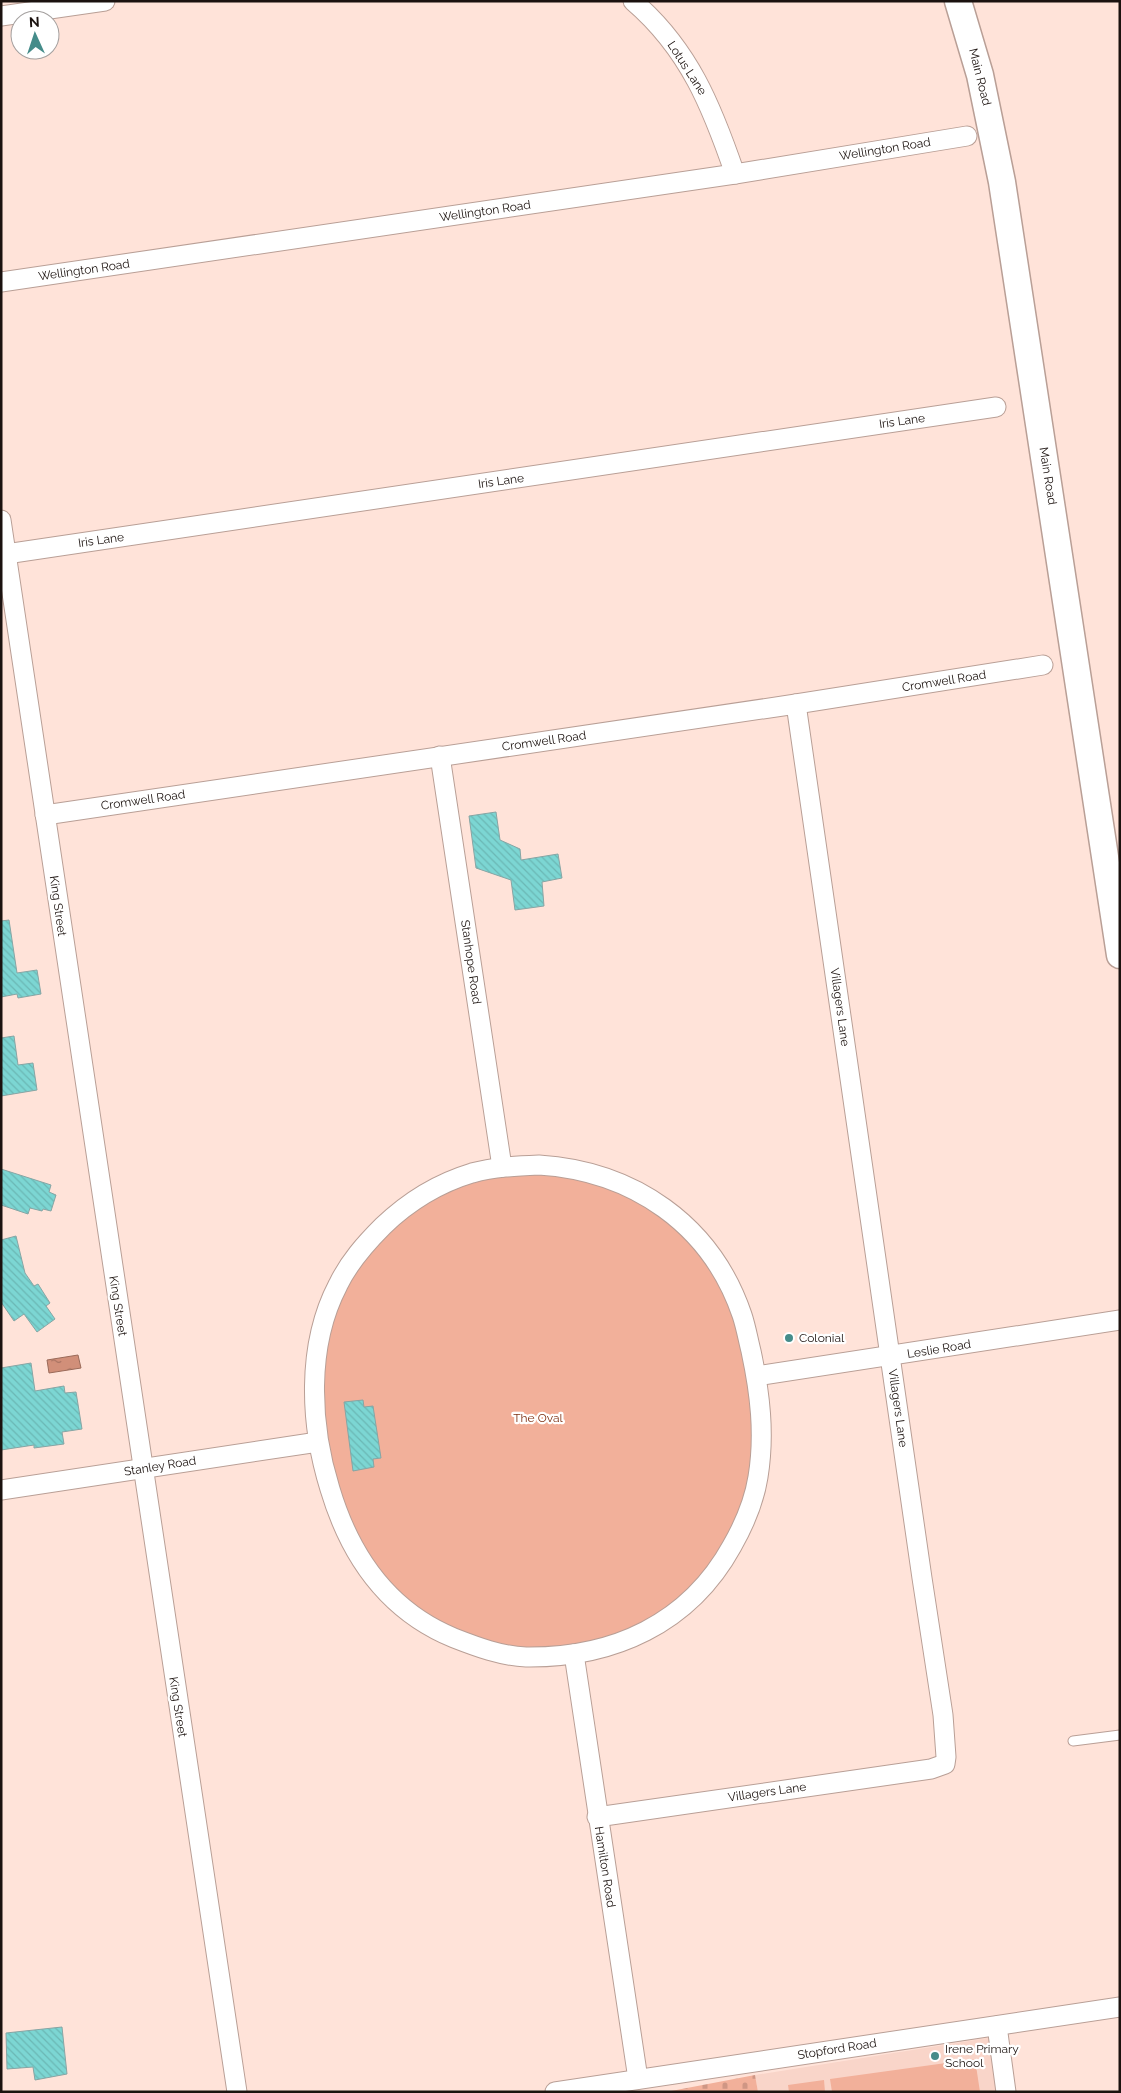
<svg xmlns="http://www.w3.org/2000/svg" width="1121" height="2093" font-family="Raleway,sans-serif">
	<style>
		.built { fill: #f9d5c9 }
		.cemetery { fill: url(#cemetery-stones) }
		.park { fill: #f2b09a }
		.water { fill: url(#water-ripples); stroke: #9a6a59 }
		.building { fill: url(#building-back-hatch); stroke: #87a5a4 }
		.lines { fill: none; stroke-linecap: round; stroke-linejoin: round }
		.service-casing { stroke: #b99f96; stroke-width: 11 }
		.minor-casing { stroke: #b99f96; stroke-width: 21 }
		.secondary-casing { stroke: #b99f96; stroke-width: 29 }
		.service { stroke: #fff; stroke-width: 9 }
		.minor { stroke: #fff; stroke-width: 19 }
		.secondary { stroke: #fff; stroke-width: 26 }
		.poi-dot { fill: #458c8a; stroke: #fff; stroke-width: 2 }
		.labels { text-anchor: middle; stroke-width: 4.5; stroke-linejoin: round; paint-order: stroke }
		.street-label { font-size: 12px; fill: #1b120f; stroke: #fff }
		.poi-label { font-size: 12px; fill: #1b120f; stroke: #fff; text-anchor: start }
		.park-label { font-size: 12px; fill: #7f3013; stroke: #fff }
	</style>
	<defs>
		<pattern id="cemetery-stones" width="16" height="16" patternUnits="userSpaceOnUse" patternTransform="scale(1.25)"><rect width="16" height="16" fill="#f2b09a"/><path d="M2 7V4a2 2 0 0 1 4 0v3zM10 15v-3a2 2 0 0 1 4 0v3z" fill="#cf9684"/></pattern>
		<pattern id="water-ripples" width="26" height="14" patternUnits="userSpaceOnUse" patternTransform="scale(1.25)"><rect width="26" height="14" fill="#d18f79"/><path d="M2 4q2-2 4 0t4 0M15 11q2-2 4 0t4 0" fill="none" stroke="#a97362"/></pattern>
		<pattern id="building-back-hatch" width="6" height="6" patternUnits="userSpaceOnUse" patternTransform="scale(1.25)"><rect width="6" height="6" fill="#7cd6d3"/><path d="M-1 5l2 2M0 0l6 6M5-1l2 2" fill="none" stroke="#6bb7b4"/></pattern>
	</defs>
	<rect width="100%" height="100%" fill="#ffe3d9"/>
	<path class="built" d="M994,2037l7,55h-243l-3,-17z"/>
	<path class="cemetery" d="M755,2075l3,17h-92z"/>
	<g class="park">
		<path d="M502,1175h56l56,14 43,22 43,38 23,39 34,94 -7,119 -59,100 -117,55 -101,-4 -93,-59 -56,-132 -4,-121 41,-84 44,-43 46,-24z"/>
		<path d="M975,2059l5,33h-148l-2,-13z"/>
		<path d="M824,2080l1,12h-36l-1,-7z"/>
	</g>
	<path class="water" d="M78,1355l3,13 -32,5 -2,-13z"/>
	<g class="building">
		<path d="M496,812l4,28 20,9 1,11 37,-6 4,24 -20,4 2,24 -29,4 -4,-30 -35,-12 -7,-52z"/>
		<path d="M9,920l8,53 20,-3 4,24 -23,4 -1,-4 -16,3v-76z"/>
		<path d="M14,1036l4,29 15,-2 4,27 -36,6v-58z"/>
		<path d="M1,1169l50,16 -2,7 7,3 -5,16 -8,-2 -1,2 -12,-3 -2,6 -27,-9z"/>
		<path d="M16,1236l9,37 9,13 4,-2 12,19 -4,3 9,13 -18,13 -13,-18 -10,7 -13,-19v-62z"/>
		<path d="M31,1363l4,28 29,-5 1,7 11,-1 6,37 -20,3 2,12 -30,4v-3l-33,5v-82z"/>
		<path d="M363,1400l1,7 9,-1 8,52 -8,1 1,8 -21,4 -9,-69z"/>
		<path d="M62,2027l5,47 -32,6 -2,-13 -26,2 -1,-36z"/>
	</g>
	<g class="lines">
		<g class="service-casing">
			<path id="service" d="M1073,1741l47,-6"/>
		</g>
		<g class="minor-casing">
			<g id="minor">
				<path d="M633,1c56,48 79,106 102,173"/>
				<path d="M1,16l104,-15"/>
				<path d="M1,282l734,-108 232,-38"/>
				<path d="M1,520l236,1572"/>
				<path d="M6,554l990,-147"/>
				<path d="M440,756l62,411"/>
				<path d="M45,815l751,-111 247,-39"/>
				<path d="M539,1165c94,6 172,59 203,150 4,12 6,24 9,36 9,42 14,83 7,126 -4,25 -14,48 -26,69 -43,78 -119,112 -206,111 -25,-1 -49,-10 -72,-19 -66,-27 -104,-82 -124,-149 -20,-64 -24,-143 8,-204 11,-23 27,-41 45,-59 25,-24 56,-43 89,-53 22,-6 44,-7 67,-8z"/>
				<path d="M757,1376l363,-56"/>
				<path d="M1,1490l317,-48"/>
				<path d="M574,1654l64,425"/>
				<path d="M597,1817l334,-48 14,-5 1,-7 -3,-42 -21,-137 -126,-874"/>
				<path d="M997,2026l9,66"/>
				<path d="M555,2092l565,-85"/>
			</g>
		</g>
		<g class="secondary-casing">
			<path id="secondary" d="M958,1l22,74 22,107 118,773"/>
		</g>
		<use href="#service" class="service"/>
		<use href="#minor" class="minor"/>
		<use href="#secondary" class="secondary"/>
	</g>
	<g class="poi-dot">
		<circle cx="789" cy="1338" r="5"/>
		<circle cx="935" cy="2056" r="5"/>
	</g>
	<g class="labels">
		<g class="street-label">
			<text transform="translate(687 68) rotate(57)" y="4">Lotus Lane</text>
			<text transform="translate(980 77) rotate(76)" y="4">Main Road</text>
			<text transform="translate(885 149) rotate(-9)" y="4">Wellington Road</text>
			<text transform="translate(485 211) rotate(-8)" y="4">Wellington Road</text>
			<text transform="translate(84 270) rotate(-8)" y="4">Wellington Road</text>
			<text transform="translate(902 421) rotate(-8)" y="4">Iris Lane</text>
			<text transform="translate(1048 476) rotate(81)" y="4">Main Road</text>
			<text transform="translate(501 481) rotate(-8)" y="4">Iris Lane</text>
			<text transform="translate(101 540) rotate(-8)" y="4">Iris Lane</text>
			<text transform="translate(944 681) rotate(-9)" y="4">Cromwell Road</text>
			<text transform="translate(544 741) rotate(-8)" y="4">Cromwell Road</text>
			<text transform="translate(143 800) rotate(-8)" y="4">Cromwell Road</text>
			<text transform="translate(58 906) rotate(82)" y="4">King Street</text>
			<text transform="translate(471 962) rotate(82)" y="4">Stanhope Road</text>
			<text transform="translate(840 1007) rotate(82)" y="4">Villagers Lane</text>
			<text transform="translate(118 1306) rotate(81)" y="4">King Street</text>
			<text transform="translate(939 1349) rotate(-9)" y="4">Leslie Road</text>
			<text transform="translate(898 1408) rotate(82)" y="4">Villagers Lane</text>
			<text transform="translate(160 1466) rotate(-9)" y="4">Stanley Road</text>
			<text transform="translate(178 1707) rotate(81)" y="4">King Street</text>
			<text transform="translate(767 1792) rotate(-8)" y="4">Villagers Lane</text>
			<text transform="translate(605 1867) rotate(81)" y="4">Hamilton Road</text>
			<text transform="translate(837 2049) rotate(-9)" y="4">Stopford Road</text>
		</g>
		<g class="poi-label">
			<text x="799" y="1342">Colonial</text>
			<text x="945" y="2053">Irene Primary<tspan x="945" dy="14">School</tspan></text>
		</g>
		<g class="park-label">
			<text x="538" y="1422">The Oval</text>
		</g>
	</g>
	<rect width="1121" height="2093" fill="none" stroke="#1b120f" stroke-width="5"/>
	<g transform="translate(35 35) rotate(357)"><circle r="24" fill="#ffffff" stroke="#a4a09f"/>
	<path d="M0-4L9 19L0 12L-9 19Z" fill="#458c8a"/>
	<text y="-8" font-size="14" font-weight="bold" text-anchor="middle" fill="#1b120f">N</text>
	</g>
</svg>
